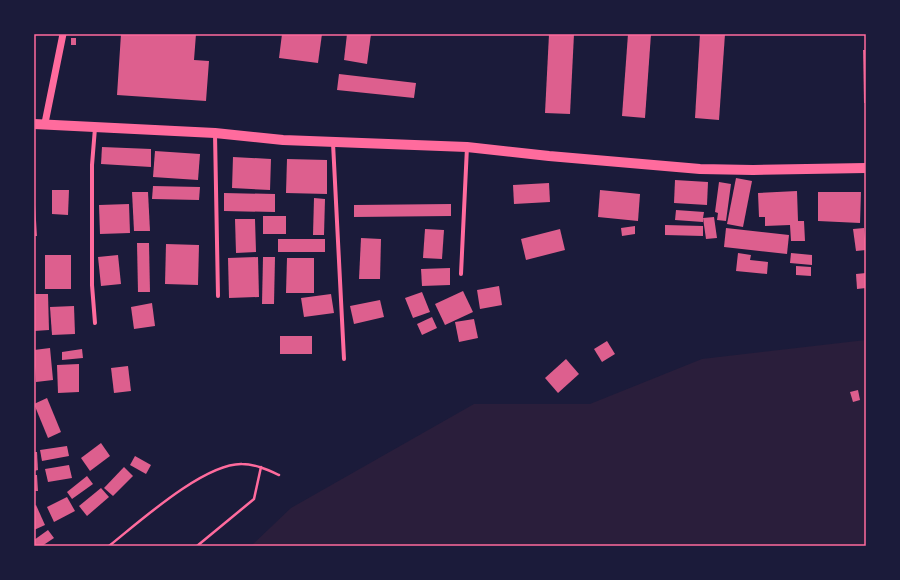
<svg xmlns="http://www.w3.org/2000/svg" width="900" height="580" font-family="'Archivo Narrow',sans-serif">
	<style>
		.green { fill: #2a1e3b }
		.building { fill: #dd5f8e }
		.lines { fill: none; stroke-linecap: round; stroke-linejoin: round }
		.path { stroke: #ff6b9d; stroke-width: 2.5 }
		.minor { stroke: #ff6b9d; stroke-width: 4 }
		.tertiary { stroke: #ff6b9d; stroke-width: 7 }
		.primary { stroke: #ff6b9d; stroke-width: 10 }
		.neatline { fill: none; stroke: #ff6b9d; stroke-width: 1.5 }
	</style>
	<rect width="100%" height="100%" fill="#1b1b3a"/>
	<path class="green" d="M866,340v206h-615l40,-38 183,-104h116l112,-45z"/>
	<g class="building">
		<path d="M121,34h75l-2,26 15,1 -3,40 -89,-6z"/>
		<path d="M282,34h40l-4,29 -39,-5z"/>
		<path d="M347,34h24l-4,30 -23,-4z"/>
		<path d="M549,34h25l-4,80 -25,-1z"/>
		<path d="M628,34h23l-6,84 -23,-2z"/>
		<path d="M700,34h25l-6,86 -24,-2z"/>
		<rect x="71" y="38" width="5" height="7"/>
		<path d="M863,50h3v53h-2z"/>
		<path d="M339,74l77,9 -2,15 -77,-8z"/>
		<path d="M102,147l49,2v18l-50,-3z"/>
		<path d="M155,151l45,3 -2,26 -45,-3z"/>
		<path d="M233,157l38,2 -1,31 -38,-2z"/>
		<path d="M287,159l40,1v34l-41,-1z"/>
		<path d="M736,178l16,3 -9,46 -16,-3z"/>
		<path d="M675,180l33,2 -1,23 -33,-2z"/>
		<path d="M719,182l12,2 -5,37 -9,-1 1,-7 -3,-1z"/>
		<path d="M549,183l1,19 -36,2 -1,-19z"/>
		<path d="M153,186l47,1 -1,13 -47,-1z"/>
		<path d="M52,190h17l-1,25 -16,-1z"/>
		<path d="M600,190l40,4 -2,27 -40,-4z"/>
		<path d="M797,191l1,30h6l1,20h-14l-1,-16 -25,1v-9h-6l-1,-24z"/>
		<path d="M132,192h16l2,39h-16z"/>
		<path d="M818,192h43l-1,31 -42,-2z"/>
		<path d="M224,193l51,1v18l-51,-1z"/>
		<path d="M314,198l11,1 -1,36h-11z"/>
		<path d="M129,204l1,29 -30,1 -1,-29z"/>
		<path d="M451,204v12l-97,1v-12z"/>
		<path d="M34,205h1l2,31h-3z"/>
		<path d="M676,210l28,2 -1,6 11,-1 3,21 -11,1 -3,-21v4l-28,-2z"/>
		<rect x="263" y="216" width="23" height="18"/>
		<path d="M235,219h20l1,33 -20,1z"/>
		<path d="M665,225l38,1v10l-38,-1z"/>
		<path d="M635,226v8l-13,2 -1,-8z"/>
		<path d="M726,228l63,7 -2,19 -63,-7z"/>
		<path d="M864,228l2,22 -10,1 -3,-22z"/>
		<path d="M425,229l19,1 -2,29 -19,-1z"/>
		<path d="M560,229l5,21 -39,10 -5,-21z"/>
		<path d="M361,238l20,1 -1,40h-21z"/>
		<rect x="278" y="239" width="47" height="13"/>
		<path d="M137,243h12l1,49h-12z"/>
		<path d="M166,244l33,1 -1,40 -33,-1z"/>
		<path d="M738,253l13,2 -1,5 18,2 -1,12 -31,-3z"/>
		<path d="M791,253l21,2v10l-22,-2z"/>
		<rect x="45" y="255" width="26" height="34"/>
		<path d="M118,255l3,29 -20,2 -3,-29z"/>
		<path d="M258,257l1,40 -30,1 -1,-40z"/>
		<path d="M263,257h12l-1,47h-12z"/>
		<path d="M287,258h27v35h-28z"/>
		<path d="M796,266l15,1v9l-15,-1z"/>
		<path d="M450,268v17l-28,1 -1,-17z"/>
		<path d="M866,273v15l-9,1 -1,-15z"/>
		<path d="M499,286l3,19 -22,4 -3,-19z"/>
		<path d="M463,291l10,21 -28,13 -10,-21z"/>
		<path d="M422,292l8,20 -17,6 -8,-20z"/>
		<path d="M34,294h14l1,36 -15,1z"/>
		<path d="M331,294l3,19 -30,4 -3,-19z"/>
		<path d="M380,300l4,17 -30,7 -4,-18z"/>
		<path d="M152,303l3,23 -21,3 -3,-22z"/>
		<path d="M74,306l1,28 -23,1 -2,-28z"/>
		<path d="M432,317l5,11 -15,7 -5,-11z"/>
		<path d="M474,319l4,19 -19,4 -4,-20z"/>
		<rect x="280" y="336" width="32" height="18"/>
		<path d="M607,341l8,13 -13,8 -8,-13z"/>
		<path d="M50,348l3,32 -17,2 -2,-32z"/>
		<path d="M82,349l1,9 -21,2v-8z"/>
		<path d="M566,359l13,15 -21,19 -13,-15z"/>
		<path d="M79,364v28l-21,1 -1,-28z"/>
		<path d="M128,366l3,25 -17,2 -3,-25z"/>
		<path d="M858,390l2,10 -7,2 -3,-10z"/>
		<path d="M47,398l14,34 -13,6 -14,-34z"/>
		<path d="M101,443l9,13 -20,15 -9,-13z"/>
		<path d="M67,446l2,10 -27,5 -2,-11z"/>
		<path d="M34,452h3l1,18 -4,1z"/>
		<path d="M135,456l16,9 -5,9 -16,-9z"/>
		<path d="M69,465l3,13 -24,4 -3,-13z"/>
		<path d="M124,467l9,9 -20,20 -9,-8z"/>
		<path d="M34,475h3l1,16h-4z"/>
		<path d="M87,476l6,8 -21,15 -5,-7z"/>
		<path d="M101,488l8,9 -22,19 -8,-10z"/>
		<path d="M67,497l8,14 -21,11 -7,-15z"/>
		<path d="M36,505l9,20 -11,5v-24z"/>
		<path d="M48,530l6,8 -12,8h-8v-6z"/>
	</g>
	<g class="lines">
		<g class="path">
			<path d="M109,546c29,-23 95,-83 133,-82 13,0 26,6 37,11"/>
			<path d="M197,546l57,-47 7,-32"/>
		</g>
		<g class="minor">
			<path d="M95,128l-3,37v120l3,38"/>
			<path d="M215,134l3,162"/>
			<path d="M333,143l11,216"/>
			<path d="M461,274l6,-127"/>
		</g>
		<path class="tertiary" d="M45,123l18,-89"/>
		<path class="primary" d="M34,124l181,9 68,7 184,7 82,9 151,13 53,1 113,-2"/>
	</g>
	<rect width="900" height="580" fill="none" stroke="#1b1b3a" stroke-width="70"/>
	<rect x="35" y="35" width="830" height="510" class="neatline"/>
</svg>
